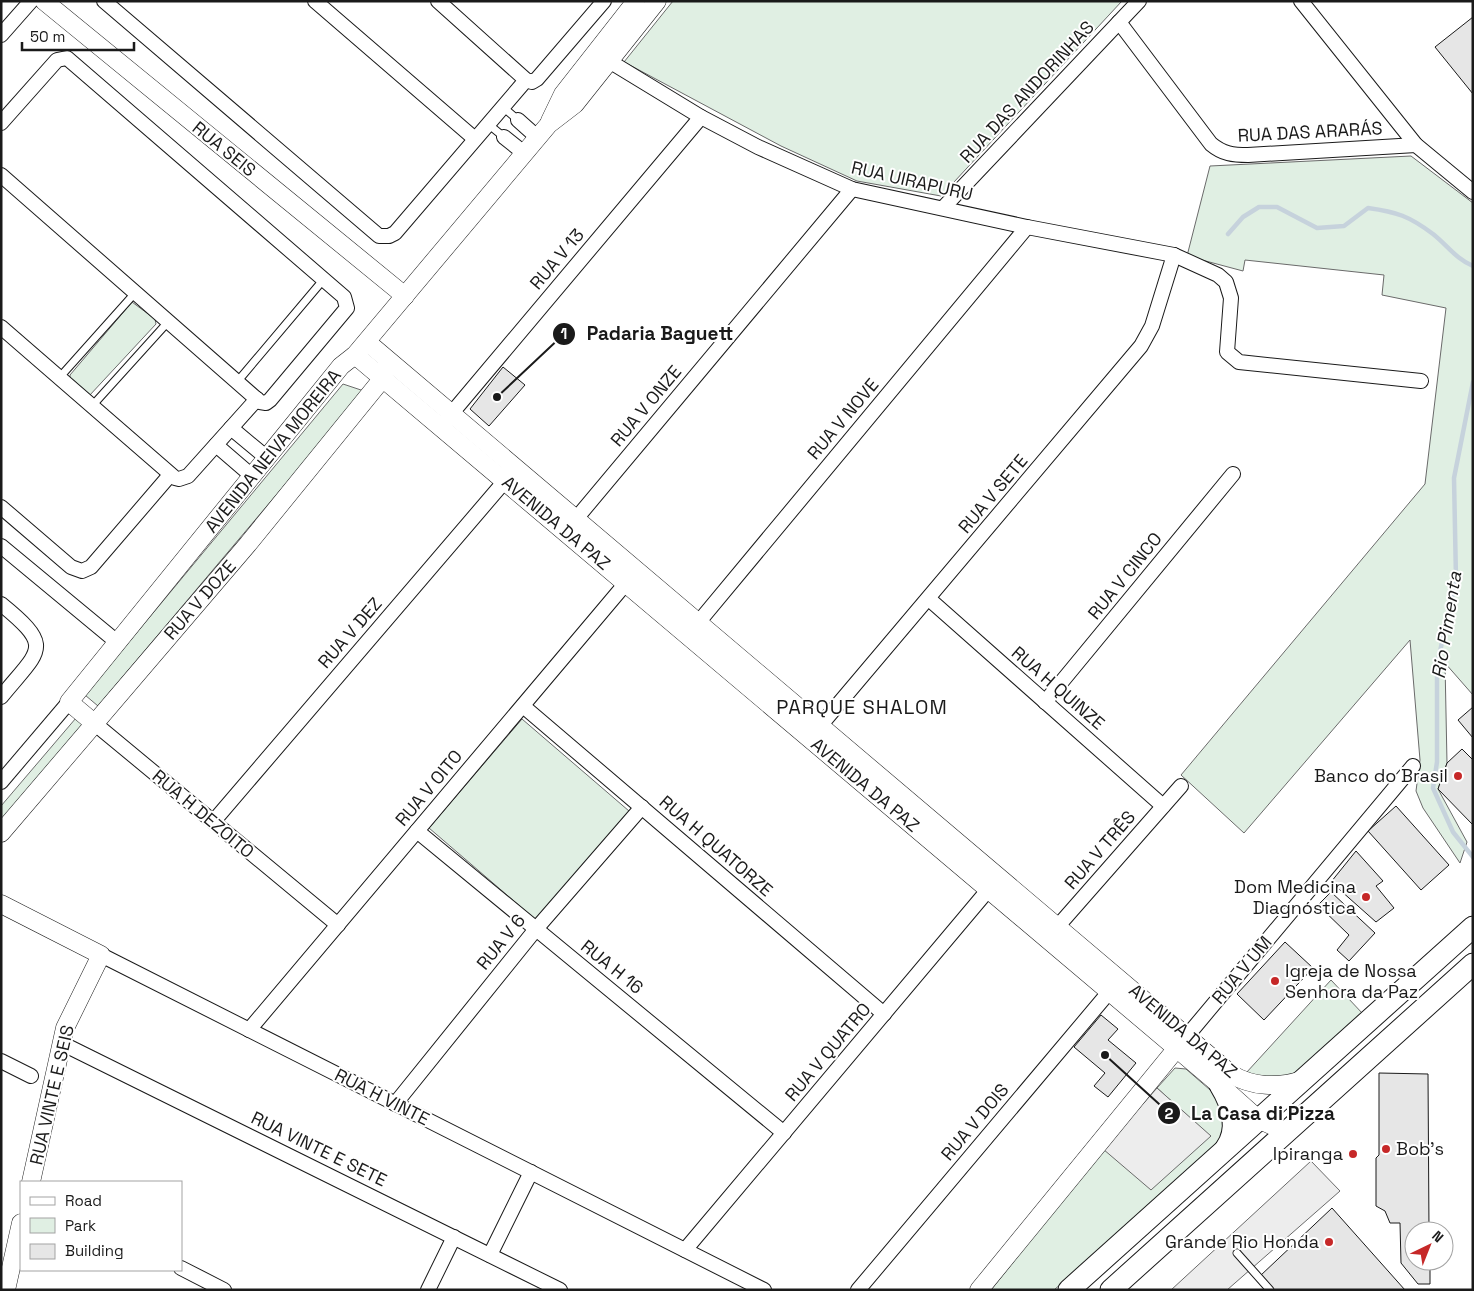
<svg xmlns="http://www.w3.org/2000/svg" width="1474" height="1291" font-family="'Space Grotesk',sans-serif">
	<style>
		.green { fill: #e0efe3; stroke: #6a6a6a }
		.parking { fill: #ededed; stroke: #6a6a6a }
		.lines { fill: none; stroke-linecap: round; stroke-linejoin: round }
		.stream { stroke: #c6d2dc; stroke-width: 4.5 }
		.building { fill: #e6e6e6; stroke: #1a1a1a }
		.service-casing { stroke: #1a1a1a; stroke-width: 9 }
		.minor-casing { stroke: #1a1a1a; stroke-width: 16 }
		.tertiary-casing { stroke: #1a1a1a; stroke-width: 19 }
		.primary-casing { stroke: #1a1a1a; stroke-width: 23 }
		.service { stroke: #fff; stroke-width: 7 }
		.minor { stroke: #fff; stroke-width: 14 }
		.tertiary { stroke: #fff; stroke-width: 18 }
		.primary { stroke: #fff; stroke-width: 21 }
		.poi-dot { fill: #c62828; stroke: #fff; stroke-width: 2 }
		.labels { text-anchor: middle; stroke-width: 4; stroke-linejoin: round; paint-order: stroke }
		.street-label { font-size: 18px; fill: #1a1a1a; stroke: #fff }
		.poi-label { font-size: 18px; fill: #1a1a1a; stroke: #fff; text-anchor: end }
		.water-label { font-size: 19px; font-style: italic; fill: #1a1a1a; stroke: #fff }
		.quarter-label { font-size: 20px; letter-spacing: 1px; fill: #1a1a1a; stroke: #fff }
		.leader { fill: none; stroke: #1a1a1a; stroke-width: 2 }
		.callout-dot { fill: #1a1a1a; stroke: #fff; stroke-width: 2 }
		.mark-label { font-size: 15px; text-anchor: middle; font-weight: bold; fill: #fff }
		.callout-label { font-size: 19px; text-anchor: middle; font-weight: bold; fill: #1a1a1a; stroke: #fff; stroke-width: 4; stroke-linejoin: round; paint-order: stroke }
	</style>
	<rect width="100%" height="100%" fill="#fff"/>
	<g class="green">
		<path d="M673,1h449l-181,195 -84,-15 -76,-35 -157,-84z"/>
		<path d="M1411,156l62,47v492l-28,-32 2,100 -9,26 29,53 -7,21 -37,-55 -7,-17 4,-31 -10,-120 -166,193 -63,-58 244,-291 21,-176 -64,-13 2,-20 -139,-15 -2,11 -56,-15 23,-90z"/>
		<path d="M132,302l23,17 1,5 -67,72 -19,-18v-3z"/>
		<path d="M343,384l21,7 -266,315 -13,-11z"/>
		<path d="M76,718l7,7 -82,96v-15z"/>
		<path d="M522,719l107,92 -93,109 -107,-92z"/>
		<path d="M1331,980l32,34c-18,15 -54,56 -75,62 -14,3 -29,0 -42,-3z"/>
		<path d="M1175,1068l11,1 31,27 5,10 1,27 -8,14 -161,143h-63l112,-141 107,-13 -53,-48z"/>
	</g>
	<g class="parking">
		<path d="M1157,1088l54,48 -60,54 -48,-41z"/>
		<path d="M1311,1161l29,30 -113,99h-56z"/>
	</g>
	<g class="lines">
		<g class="stream">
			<path d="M1228,234l15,-17 16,-10h18l40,21 27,-2 24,-18c29,4 41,8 65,26 14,11 23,25 40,32"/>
			<path d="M1473,382l-19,96 2,101 -19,86v97l-4,26 20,44 20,25"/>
		</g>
	</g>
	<g class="building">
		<path d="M1473,17v77l-38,-47z"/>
		<path d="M503,367l22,18 -36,41 -19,-17z"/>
		<path d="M1473,707v31l-15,-18z"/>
		<path d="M1462,749l11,11v65l-35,-36 9,-26z"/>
		<path d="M1396,806l53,59 -28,25 -53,-59z"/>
		<path d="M1356,851l27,30 -7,5 18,22 -18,14 -45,-40z"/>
		<path d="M1331,892l44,41 -26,28 -12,-11 12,-15 -31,-30z"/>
		<path d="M1285,942l28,26 -49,52 -27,-26z"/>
		<path d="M1101,1015l17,14 -10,11 28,23 -28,34 -14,-11 11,-13 -31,-26z"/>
		<path d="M1379,1073l49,1 1,157h-15v30h16v23h-12l-17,-21 -1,-40h-10l-5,-12 -9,-5v-48l3,-3z"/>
		<path d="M1332,1208l73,82h-133l-12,-14z"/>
	</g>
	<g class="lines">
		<g class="service-casing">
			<g id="service">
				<path d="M503,107l15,13"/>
				<path d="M488,124l16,13"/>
				<path d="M59,378l76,-85"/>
				<path d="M237,382l87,-103"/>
				<path d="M92,406l76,-84"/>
				<path d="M1237,1253l33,37"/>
			</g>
		</g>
		<g class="minor-casing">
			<g id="minor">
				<path d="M104,1l275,235h10l6,-3 131,-153"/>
				<path d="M315,1l160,138"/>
				<path d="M438,1l88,79 6,2 5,-3 67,-78"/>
				<path d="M1301,1l115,144 57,47"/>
				<path d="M1119,22l92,122c12,10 22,11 37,11l168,-10"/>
				<path d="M1,35l30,-34"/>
				<path d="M609,61l92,56 57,30 94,42 175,38 147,28 44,20 8,7 5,16 -4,54 12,10 182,19"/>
				<path d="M518,120l19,17"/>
				<path d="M1,123l56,-63 10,-2 277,239 3,11 -77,92 -4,3 -6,-1 -259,-227"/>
				<path d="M504,137l20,16"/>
				<path d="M943,208l196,-207"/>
				<path d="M1,327l174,151 4,1 9,-3 69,-77"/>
				<path d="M446,420l255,-303"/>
				<path d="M231,428l36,30"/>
				<path d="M216,445l36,31"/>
				<path d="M1,507l70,60 11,4 9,-4 79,-92"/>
				<path d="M570,526l282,-337"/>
				<path d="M1,546l116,96"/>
				<path d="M929,599l234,207"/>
				<path d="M1,604c54,44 39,45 0,93"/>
				<path d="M692,630l335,-403"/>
				<path d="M1045,702l188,-228"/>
				<path d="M523,706l361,308"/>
				<path d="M94,723l244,202"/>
				<path d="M814,733l327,-387 11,-20 22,-71"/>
				<path d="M1,782l68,-80"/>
				<path d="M213,822l297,-347"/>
				<path d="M417,831l367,302"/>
				<path d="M1051,934l130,-148"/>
				<path d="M101,955l663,335"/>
				<path d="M249,1030l383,-454"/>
				<path d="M1187,1036l226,-270"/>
				<path d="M61,1043l499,247"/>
				<path d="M1,1061l30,15"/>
				<path d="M395,1104l141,-175 106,-122"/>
				<path d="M685,1250l309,-367"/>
				<path d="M490,1255l41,-83"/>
				<path d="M181,1268l43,22"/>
				<path d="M428,1290l26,-53"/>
				<path d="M858,1290l257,-305"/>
			</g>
		</g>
		<g class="tertiary-casing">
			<g id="tertiary">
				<path d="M44,1l361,295"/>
				<path d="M550,121l13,-27 73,-93"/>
				<path d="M367,342l864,732c21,13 47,14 71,6"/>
				<path d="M355,355l865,730 38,34 28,13"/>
				<path d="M94,723l-25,-21 272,-336 14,-11 194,-231 26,-20 82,-103"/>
				<path d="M1,833l247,-289 135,-166 2,-10"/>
				<path d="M1,904l100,51 -36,73 -34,154"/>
				<path d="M6,1290l15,-67"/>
				<path d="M979,1290l198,-242"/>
			</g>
		</g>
		<g class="primary-casing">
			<g id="primary">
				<path d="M1220,1085c11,18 20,43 6,63"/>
				<path d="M1069,1290l404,-363"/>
				<path d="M1111,1290l362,-326"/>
			</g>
		</g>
		<use href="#service" class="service"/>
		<use href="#minor" class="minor"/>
		<use href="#tertiary" class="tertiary"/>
		<use href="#primary" class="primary"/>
	</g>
	<g class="poi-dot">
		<circle cx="1458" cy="776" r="5"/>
		<circle cx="1366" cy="897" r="5"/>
		<circle cx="1275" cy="981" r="5"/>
		<circle cx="1386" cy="1149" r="5"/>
		<circle cx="1353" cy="1154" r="5"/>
		<circle cx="1329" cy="1242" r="5"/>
	</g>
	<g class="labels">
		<g class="street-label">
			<text transform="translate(1027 92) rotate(-47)" y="6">RUA DAS ANDORINHAS</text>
			<text transform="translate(1310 132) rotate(-3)" y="6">RUA DAS ARARÁS</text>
			<text transform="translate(224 149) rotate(39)" y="6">RUA SEIS</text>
			<text transform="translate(912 181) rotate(13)" y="6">RUA UIRAPURU</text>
			<text transform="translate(557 259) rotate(-50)" y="6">RUA V 13</text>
			<text transform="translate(646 406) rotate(-50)" y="6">RUA V ONZE</text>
			<text transform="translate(843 419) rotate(-50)" y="6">RUA V NOVE</text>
			<text transform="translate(273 451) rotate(-51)" y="6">AVENIDA NEIVA MOREIRA</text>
			<text transform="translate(993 494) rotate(-50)" y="6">RUA V SETE</text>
			<text transform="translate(556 523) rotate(40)" y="6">AVENIDA DA PAZ</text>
			<text transform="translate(1125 576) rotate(-51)" y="6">RUA V CINCO</text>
			<text transform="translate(200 600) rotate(-49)" y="6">RUA V DOZE</text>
			<text transform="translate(350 633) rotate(-49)" y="6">RUA V DEZ</text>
			<text transform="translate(1058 688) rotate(41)" y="6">RUA H QUINZE</text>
			<text transform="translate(865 785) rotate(40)" y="6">AVENIDA DA PAZ</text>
			<text transform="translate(429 788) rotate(-50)" y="6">RUA V OITO</text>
			<text transform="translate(203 814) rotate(40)" y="6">RUA H DEZOITO</text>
			<text transform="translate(716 846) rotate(41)" y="6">RUA H QUATORZE</text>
			<text transform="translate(1100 850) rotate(-49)" y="6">RUA V TRÊS</text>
			<text transform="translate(501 942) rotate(-51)" y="6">RUA V 6</text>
			<text transform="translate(612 967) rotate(39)" y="6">RUA H 16</text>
			<text transform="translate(1242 970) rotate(-50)" y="6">RUA V UM</text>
			<text transform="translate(1183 1031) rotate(40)" y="6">AVENIDA DA PAZ</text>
			<text transform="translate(828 1052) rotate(-50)" y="6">RUA V QUATRO</text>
			<text transform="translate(52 1095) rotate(-77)" y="6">RUA VINTE E SEIS</text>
			<text transform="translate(382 1097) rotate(27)" y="6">RUA H VINTE</text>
			<text transform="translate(975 1122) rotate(-50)" y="6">RUA V DOIS</text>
			<text transform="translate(319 1149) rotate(26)" y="6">RUA VINTE E SETE</text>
		</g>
		<g class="poi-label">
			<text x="1448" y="782">Banco do Brasil</text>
			<text x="1356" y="893">Dom Medicina<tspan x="1356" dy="21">Diagnóstica</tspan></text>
			<text x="1285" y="977" text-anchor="start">Igreja de Nossa<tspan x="1285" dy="21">Senhora da Paz</tspan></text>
			<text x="1396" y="1155" text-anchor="start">Bob's</text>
			<text x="1343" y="1160">Ipiranga</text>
			<text x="1319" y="1248">Grande Rio Honda</text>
		</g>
		<g class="water-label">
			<text transform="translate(1446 625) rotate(-81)" y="7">Rio Pimenta</text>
		</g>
		<g class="quarter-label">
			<text x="862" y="714">PARQUE SHALOM</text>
		</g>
	</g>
	<path class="leader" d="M497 397L564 334M1105 1055L1169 1113"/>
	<g class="callout-dot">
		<circle cx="497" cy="397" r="5"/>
		<circle cx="1105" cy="1055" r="5"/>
		<circle cx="564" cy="334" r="12"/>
		<circle cx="1169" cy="1113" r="12"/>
	</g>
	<g class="mark-label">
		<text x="564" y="339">1</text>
		<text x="1169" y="1119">2</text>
	</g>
	<g class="callout-label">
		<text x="660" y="340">Padaria Baguett</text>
		<text x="1263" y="1120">La Casa di Pizza</text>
	</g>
	<rect width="1474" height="1291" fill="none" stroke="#1a1a1a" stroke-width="5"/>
	<rect x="20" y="1181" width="162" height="90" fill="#ffffff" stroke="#a3a3a3"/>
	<rect x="30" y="1197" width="25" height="8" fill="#ffffff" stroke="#a3a3a3"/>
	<text x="65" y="1206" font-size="15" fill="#1a1a1a">Road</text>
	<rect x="30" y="1218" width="25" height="15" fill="#e0efe3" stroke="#a3a3a3"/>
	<text x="65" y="1231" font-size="15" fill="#1a1a1a">Park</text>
	<rect x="30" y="1244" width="25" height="15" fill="#e6e6e6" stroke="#a3a3a3"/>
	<text x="65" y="1256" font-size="15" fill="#1a1a1a">Building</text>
	<g transform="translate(1429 1246) rotate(43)"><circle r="24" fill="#ffffff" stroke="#a3a3a3"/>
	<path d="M0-4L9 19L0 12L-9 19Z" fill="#c62828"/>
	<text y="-8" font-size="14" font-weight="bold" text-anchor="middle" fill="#1a1a1a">N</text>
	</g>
	<path d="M22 42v8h112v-8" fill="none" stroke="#1a1a1a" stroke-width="2.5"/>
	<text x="30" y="42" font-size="15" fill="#1a1a1a" stroke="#ffffff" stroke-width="4" paint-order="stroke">50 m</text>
</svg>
